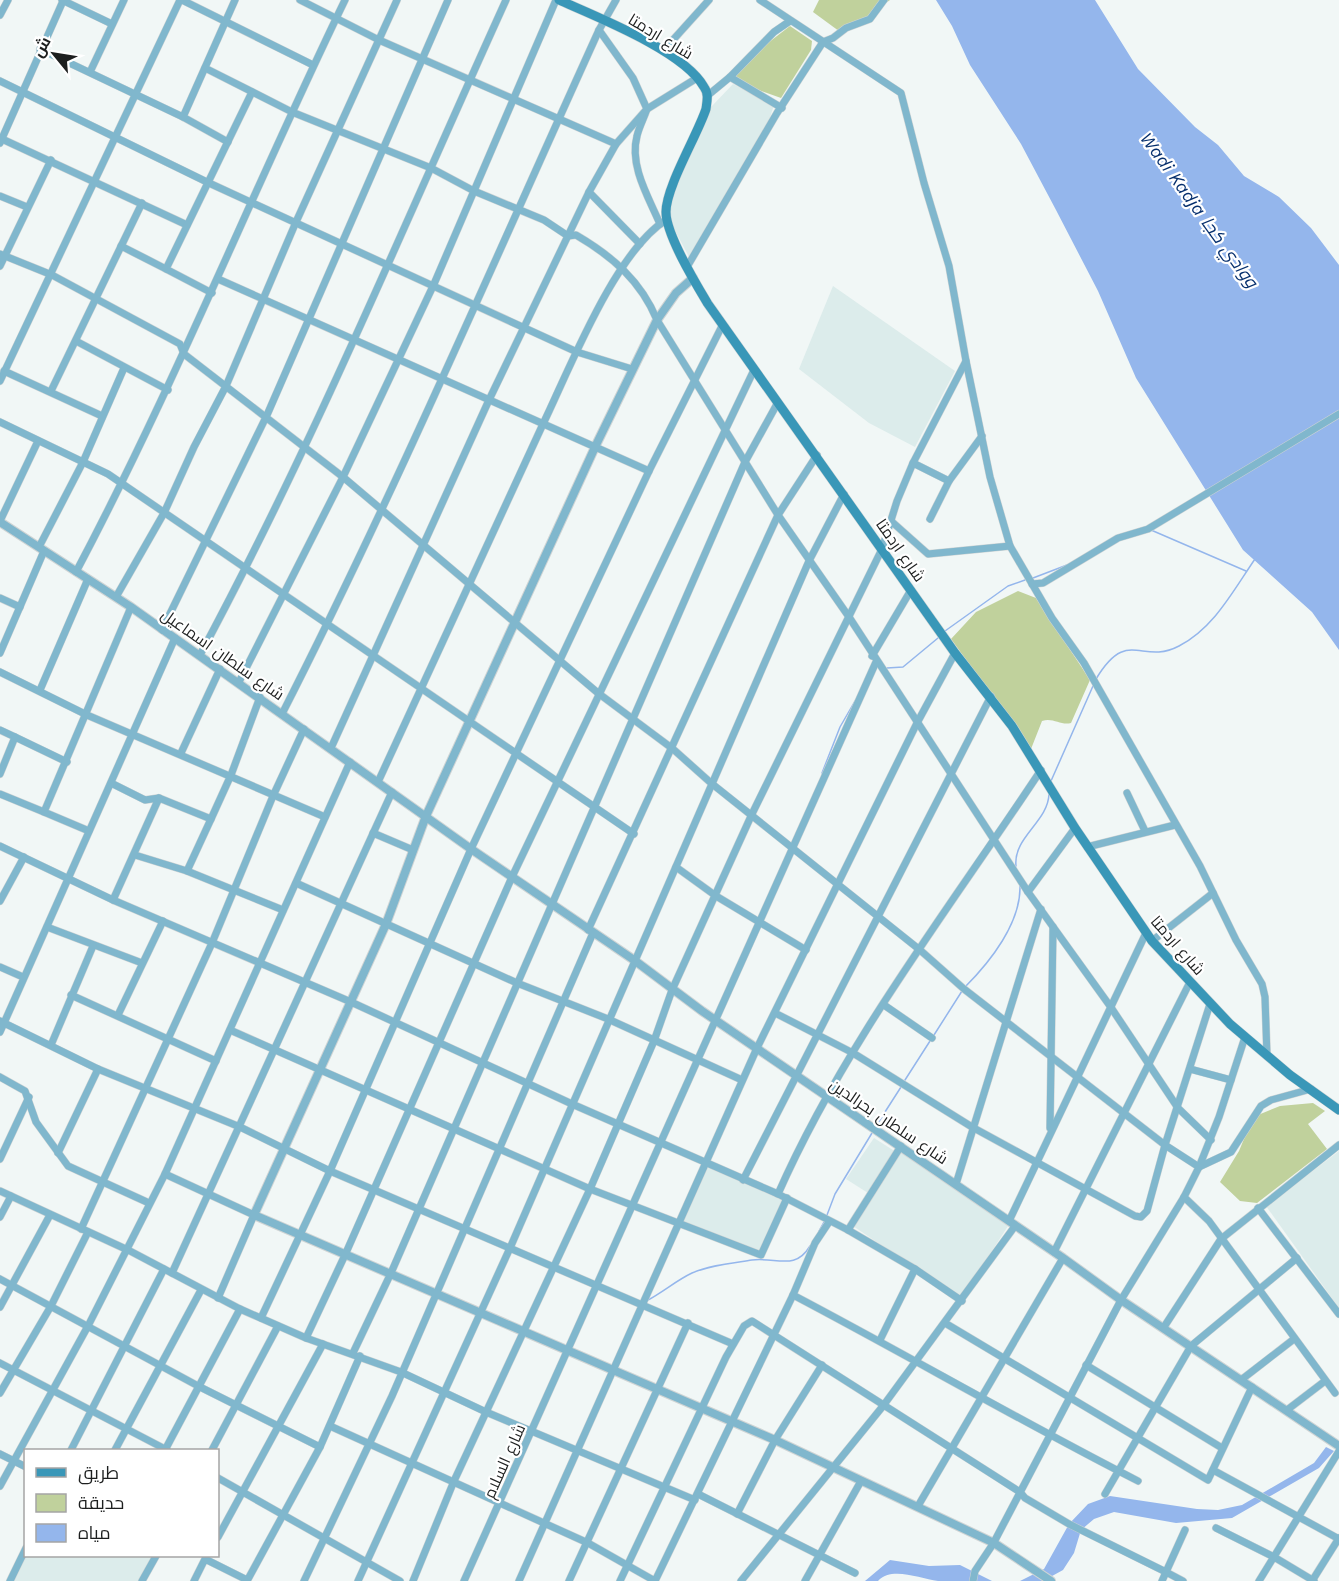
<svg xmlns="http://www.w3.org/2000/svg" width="1339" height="1581" font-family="'Work Sans',Cairo,sans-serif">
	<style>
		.built { fill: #dceceb }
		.green { fill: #c0d19c }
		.water { fill: #94b6ec }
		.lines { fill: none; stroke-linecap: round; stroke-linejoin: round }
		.stream { stroke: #94b6ec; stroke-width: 1.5 }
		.minor-casing { stroke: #cfd4d4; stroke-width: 8 }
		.tertiary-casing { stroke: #cfd4d4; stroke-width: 10 }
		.secondary-casing { stroke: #cfd4d4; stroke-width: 10 }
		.minor { stroke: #80b7cd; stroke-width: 7 }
		.tertiary { stroke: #80b7cd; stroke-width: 8 }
		.secondary { stroke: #3997b8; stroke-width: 9 }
		.labels { text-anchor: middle; stroke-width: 4.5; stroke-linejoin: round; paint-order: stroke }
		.street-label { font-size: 16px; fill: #1d1f1f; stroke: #fff }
		.water-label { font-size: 18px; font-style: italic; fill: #07306e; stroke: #fff }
	</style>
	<rect width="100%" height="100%" fill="#f1f7f6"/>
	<g class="built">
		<path d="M733,84l41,21 -7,22 -78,130 -19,-36 -1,-18 42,-96z"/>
		<path d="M833,286l122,85 -40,76 -46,-24 -70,-54z"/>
		<path d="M874,1138l22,14 -28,41 -22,-14z"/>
		<path d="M1339,1151v157l-73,-102z"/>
		<path d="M900,1152l108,74 -47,73 -108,-73z"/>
		<path d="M704,1164l80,37 -24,51 -78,-29z"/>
		<path d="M26,1556h128l-13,25h-129z"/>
	</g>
	<g class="green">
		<path d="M819,0h71l-47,34 -30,-22z"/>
		<path d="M790,26l22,15 -1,9 -30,48 -25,-9 -21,-13 21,-24z"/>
		<path d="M1018,591l18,7 54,82 -19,43c-10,3 -18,-6 -29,-2l-11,28 -80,-110 25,-27z"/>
		<path d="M1313,1103l12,8 -17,13 19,25 -70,54 -17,-2 -20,-19 19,-31 12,-29 7,-7 22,-9z"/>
	</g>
	<g class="water">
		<path d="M936,0h159l43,69 57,58 23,18 26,31 35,21 32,31 28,37v385l-27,-38 -69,-62 -107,-172 -38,-87 -42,-81 -35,-66 -51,-79 -18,-39z"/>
		<path d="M1326,1447l8,4 -15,17 -87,50 -56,5 -62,-11 -20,7 -13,11 -7,23 -11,17 -20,11h-23l24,-12 25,-45 19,-20 22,-8 87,13 21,1 24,-5 72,-42z"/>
		<path d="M890,1560l39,6 31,-1 32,16c-18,0 -37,0 -54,0 -18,-2 -46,-15 -60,0h-13z"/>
	</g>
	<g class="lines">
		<g class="stream">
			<path d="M1151,530l95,41"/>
			<path d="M1033,578l34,-13"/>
			<path d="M945,631l63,-45 17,-6"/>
			<path d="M887,668l16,-1 35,-29"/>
			<path d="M1096,679c32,-53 45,-13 83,-33 35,-18 54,-55 76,-87"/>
			<path d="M822,773l18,-46 15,-26"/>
			<path d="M1051,781l42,-95"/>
			<path d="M1016,866c-3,-29 32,-44 33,-72"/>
			<path d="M965,987c25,-25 56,-64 55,-101"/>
			<path d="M934,1035l28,-44"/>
			<path d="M905,1080l25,-39"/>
			<path d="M876,1126l25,-39"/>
			<path d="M827,1215l8,-21 37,-61"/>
			<path d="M819,1231l5,-9"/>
			<path d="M648,1300c15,-8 29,-20 44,-27 18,-8 41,-10 60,-13 25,-3 43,11 58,-14"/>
		</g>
		<g class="minor-casing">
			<g id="minor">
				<path d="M62,0l50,24"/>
				<path d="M182,0l131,65"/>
				<path d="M300,0l79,40 237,104"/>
				<path d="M0,15l8,-15"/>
				<path d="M599,30l34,48 14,31c-3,9 -8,18 -10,27 -8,30 12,62 23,88"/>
				<path d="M40,49l143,68 45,25"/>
				<path d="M663,51l46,-51"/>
				<path d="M205,68l87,44 139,56 43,23 70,29 24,16 8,-1c36,21 65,46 81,85l121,195 71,102 179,275 82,114 68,102 33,32"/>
				<path d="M90,72l34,-72"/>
				<path d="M730,77l44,-45 16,-11"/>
				<path d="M0,81l209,102 368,169 55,17"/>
				<path d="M707,96l23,-19 52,31"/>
				<path d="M183,117l52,-117"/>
				<path d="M2,139l185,86"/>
				<path d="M0,143l63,-142"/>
				<path d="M589,192l51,52"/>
				<path d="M0,196l27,11"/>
				<path d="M121,246l45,23"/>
				<path d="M0,254l52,21 128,69 4,10 159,123 255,216 75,56 38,34 209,167 44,39 201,156 45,-141"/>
				<path d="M0,266l51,-106"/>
				<path d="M687,267l90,-154 46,-71 10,-4 13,-10 24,-9 14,-19"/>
				<path d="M218,279l431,192"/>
				<path d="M212,293l-46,-24 86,-177"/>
				<path d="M76,341l92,49"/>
				<path d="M966,361l24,116 20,69 42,72 32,45 116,203 36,74 26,44 3,13 2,59"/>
				<path d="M4,371l98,45"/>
				<path d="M0,381l180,-381"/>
				<path d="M51,391l91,-188"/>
				<path d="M0,422l108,52 526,360"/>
				<path d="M913,463l36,18 33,-45"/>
				<path d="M930,519l19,-38"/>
				<path d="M0,521l38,-80"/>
				<path d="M891,521l37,33 82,-8"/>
				<path d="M39,547l44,-85 41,-94"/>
				<path d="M76,572c99,-187 177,-382 269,-572"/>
				<path d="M1032,584l11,-1 75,-45 30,-9 191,-115"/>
				<path d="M116,597l48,-84 30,-66 32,-61 70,-164 101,-222"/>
				<path d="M0,598l20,9"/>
				<path d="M162,630l105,-215 181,-415"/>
				<path d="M0,653l44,-102"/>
				<path d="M200,655c114,-212 206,-435 306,-655"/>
				<path d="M872,656l39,-66"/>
				<path d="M0,672l87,43 238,102"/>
				<path d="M239,682l104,-205 91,-193 122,-284"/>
				<path d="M40,690l48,-111"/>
				<path d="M282,714c114,-224 213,-455 317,-684l17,-30"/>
				<path d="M0,730l15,7 -15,37"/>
				<path d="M15,737l52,25"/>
				<path d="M331,748l158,-348 100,-208 27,-48 31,-35 50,-31"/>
				<path d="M181,753l39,-84"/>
				<path d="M378,782c56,-119 109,-239 165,-358 27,-56 72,-172 123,-204"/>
				<path d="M111,783l34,17 14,-2 52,21 -24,52 96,39"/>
				<path d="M1127,793l18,38"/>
				<path d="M0,794l44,18"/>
				<path d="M211,819l20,-44 29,-78"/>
				<path d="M89,831l-45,-19 87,-205"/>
				<path d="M373,833l40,17"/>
				<path d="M0,846l113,54 238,102 221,102 206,90 70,36 67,39 -35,71"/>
				<path d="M1087,847l88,-22"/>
				<path d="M135,855l52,16"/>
				<path d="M676,867l40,29 90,54"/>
				<path d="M296,883l221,100 91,36 134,61"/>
				<path d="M1028,892l47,-64"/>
				<path d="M113,900l46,-102"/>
				<path d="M0,901l24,-44"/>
				<path d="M47,927l95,36"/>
				<path d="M588,930l190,-415 39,-60"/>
				<path d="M1152,941l61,-48"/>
				<path d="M0,967l23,10"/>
				<path d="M71,995l145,66"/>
				<path d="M884,1005l48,33"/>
				<path d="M775,1013l78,40 119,74 163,89 6,1 6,-6 18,-66 34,22 -15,30 -63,103 -128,244 -18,27 -2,10"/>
				<path d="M118,1015l45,-94"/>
				<path d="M0,1021l98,48 142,58 90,44 403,173"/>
				<path d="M230,1030l360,159 171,66 26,-57"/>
				<path d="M0,1032l175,-394"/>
				<path d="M51,1045l42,-99"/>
				<path d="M1190,1069l41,11"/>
				<path d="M0,1077l25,14 11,31 32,44 81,37"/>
				<path d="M1050,1128l3,-201"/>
				<path d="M58,1153l40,-84"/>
				<path d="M0,1159l29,-62"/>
				<path d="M1199,1167l32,-15 30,-46 10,-6 40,-11"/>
				<path d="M1199,1167l20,-50 26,-80"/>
				<path d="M165,1174l89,41 -36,83"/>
				<path d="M743,1180l248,-484"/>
				<path d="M956,1184l85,-275"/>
				<path d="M0,1191l130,60 110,58 66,29 95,34 85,40 209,88"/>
				<path d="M778,1194c67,-152 172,-286 263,-424"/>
				<path d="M1184,1197l25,24 126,172"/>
				<path d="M1258,1208l81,106"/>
				<path d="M0,1217l11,-21"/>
				<path d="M1009,1221l137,-288"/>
				<path d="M81,1229l131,-286 61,-147 31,-67"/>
				<path d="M848,1230l53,-84"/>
				<path d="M1054,1252l136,-270"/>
				<path d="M915,1269l47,32"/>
				<path d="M172,1273l220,-481"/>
				<path d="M0,1279l200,108 120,60"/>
				<path d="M793,1295c116,61 229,127 345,186"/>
				<path d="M0,1307l50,-92"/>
				<path d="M261,1318l69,-147 141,-322 178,-378 73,-145"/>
				<path d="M945,1323l263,157 44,-93"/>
				<path d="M1164,1327l57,-88 118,-94"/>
				<path d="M306,1338l39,-83 167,-378 241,-505"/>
				<path d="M353,1353l38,-80 354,-811 32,-58"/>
				<path d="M0,1363l167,87"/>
				<path d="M1086,1365l136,83"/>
				<path d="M1241,1380l53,-41"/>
				<path d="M0,1393l51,-87 37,-74"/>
				<path d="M1287,1410l38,-29"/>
				<path d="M330,1426l258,117 67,38 138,-286 22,-52 14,-21"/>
				<path d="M71,1450l93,-181"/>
				<path d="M115,1450l86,-160"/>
				<path d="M165,1450l75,-141"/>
				<path d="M212,1450l66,-124"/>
				<path d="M0,1454l26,13"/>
				<path d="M1213,1470l126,69"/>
				<path d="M218,1478l182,103"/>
				<path d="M0,1486l88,-160 77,-152 185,-412"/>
				<path d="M698,1494l157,79"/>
				<path d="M1105,1494l86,-148 106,-88"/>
				<path d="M918,1506l145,-248"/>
				<path d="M737,1514l38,-74 47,-75"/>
				<path d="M1216,1528l58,29 40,24"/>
				<path d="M218,1537l105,-193"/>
				<path d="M10,1581l16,-33"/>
				<path d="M142,1581l14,-25"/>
				<path d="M194,1581l11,-22 42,21"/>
				<path d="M247,1581l73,-134 40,-91"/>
				<path d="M304,1581l88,-185 201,-463"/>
				<path d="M358,1581l152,-333 299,-687 35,-67"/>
				<path d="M413,1581l41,-100 136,-292 64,-148 18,-51 80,-176 130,-265 15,-48 16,-38 53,-102 -17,-95 -25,-83 -23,-90 -141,-93"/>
				<path d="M464,1581l412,-919"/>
				<path d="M519,1581l238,-533 160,-325 38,-70"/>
				<path d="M569,1581l119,-258"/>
				<path d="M620,1581l106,-224 18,-31 8,-5 268,171 5,6 44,26 97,48 19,-42"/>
				<path d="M741,1581l142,-175 132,-180"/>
				<path d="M805,1581l56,-100"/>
				<path d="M1162,1581l4,-9 17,9"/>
				<path d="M1259,1581l80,-130"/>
				<path d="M1312,1581l27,-43"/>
			</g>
		</g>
		<g class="tertiary-casing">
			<g id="tertiary">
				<path d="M693,278l-17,15 -19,27 -61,125 -170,371 -40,108 -132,291 521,225 219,103 57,38"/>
				<path d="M0,522l131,85 340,242 163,111 68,51 361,247 58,42 218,146"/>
			</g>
		</g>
		<g class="secondary-casing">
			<path id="secondary" d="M559,0c38,17 125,51 145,87 5,7 3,14 2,22 -9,27 -40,78 -40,103 0,23 30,72 42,92l247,349 57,73 63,102 77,113 78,83 60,51 49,35"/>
		</g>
		<use href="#minor" class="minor"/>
		<use href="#tertiary" class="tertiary"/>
		<use href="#secondary" class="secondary"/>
	</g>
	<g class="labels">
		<g class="street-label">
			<text transform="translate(661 36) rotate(31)" y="6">شارع اردمتا</text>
			<text transform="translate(901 550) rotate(55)" y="6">شارع اردمتا</text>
			<text transform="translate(223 654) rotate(35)" y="6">شارع سلطان اسماعيل</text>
			<text transform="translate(1178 945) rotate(49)" y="6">شارع اردمتا</text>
			<text transform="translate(889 1121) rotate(34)" y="6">شارع سلطان بحرالدين</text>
			<text transform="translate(504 1461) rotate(-66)" y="6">شارع السلام</text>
		</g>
		<g class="water-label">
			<text transform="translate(1199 210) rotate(54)" y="6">Wadi Kadja ووادي كجا</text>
		</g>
	</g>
	<rect x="24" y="1449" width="195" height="108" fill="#ffffff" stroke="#a5a5a5" stroke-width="1.5"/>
	<rect x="36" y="1468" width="30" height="9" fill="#3997b8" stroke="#a5a5a5" stroke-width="1.5"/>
	<text x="78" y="1479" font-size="18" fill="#1d1f1f">طريق</text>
	<rect x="36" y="1494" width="30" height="18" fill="#c0d19c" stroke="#a5a5a5" stroke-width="1.5"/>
	<text x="78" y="1509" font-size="18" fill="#1d1f1f">حديقة</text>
	<rect x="36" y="1524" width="30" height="18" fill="#94b6ec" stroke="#a5a5a5" stroke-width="1.5"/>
	<text x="78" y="1539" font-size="18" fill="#1d1f1f">مياه</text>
	<g transform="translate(54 54) rotate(300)" stroke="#ffffff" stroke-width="4.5" paint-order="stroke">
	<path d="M0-4.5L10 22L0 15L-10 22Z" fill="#1d1f1f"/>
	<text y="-9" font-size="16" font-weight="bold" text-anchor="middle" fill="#1d1f1f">ش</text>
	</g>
</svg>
